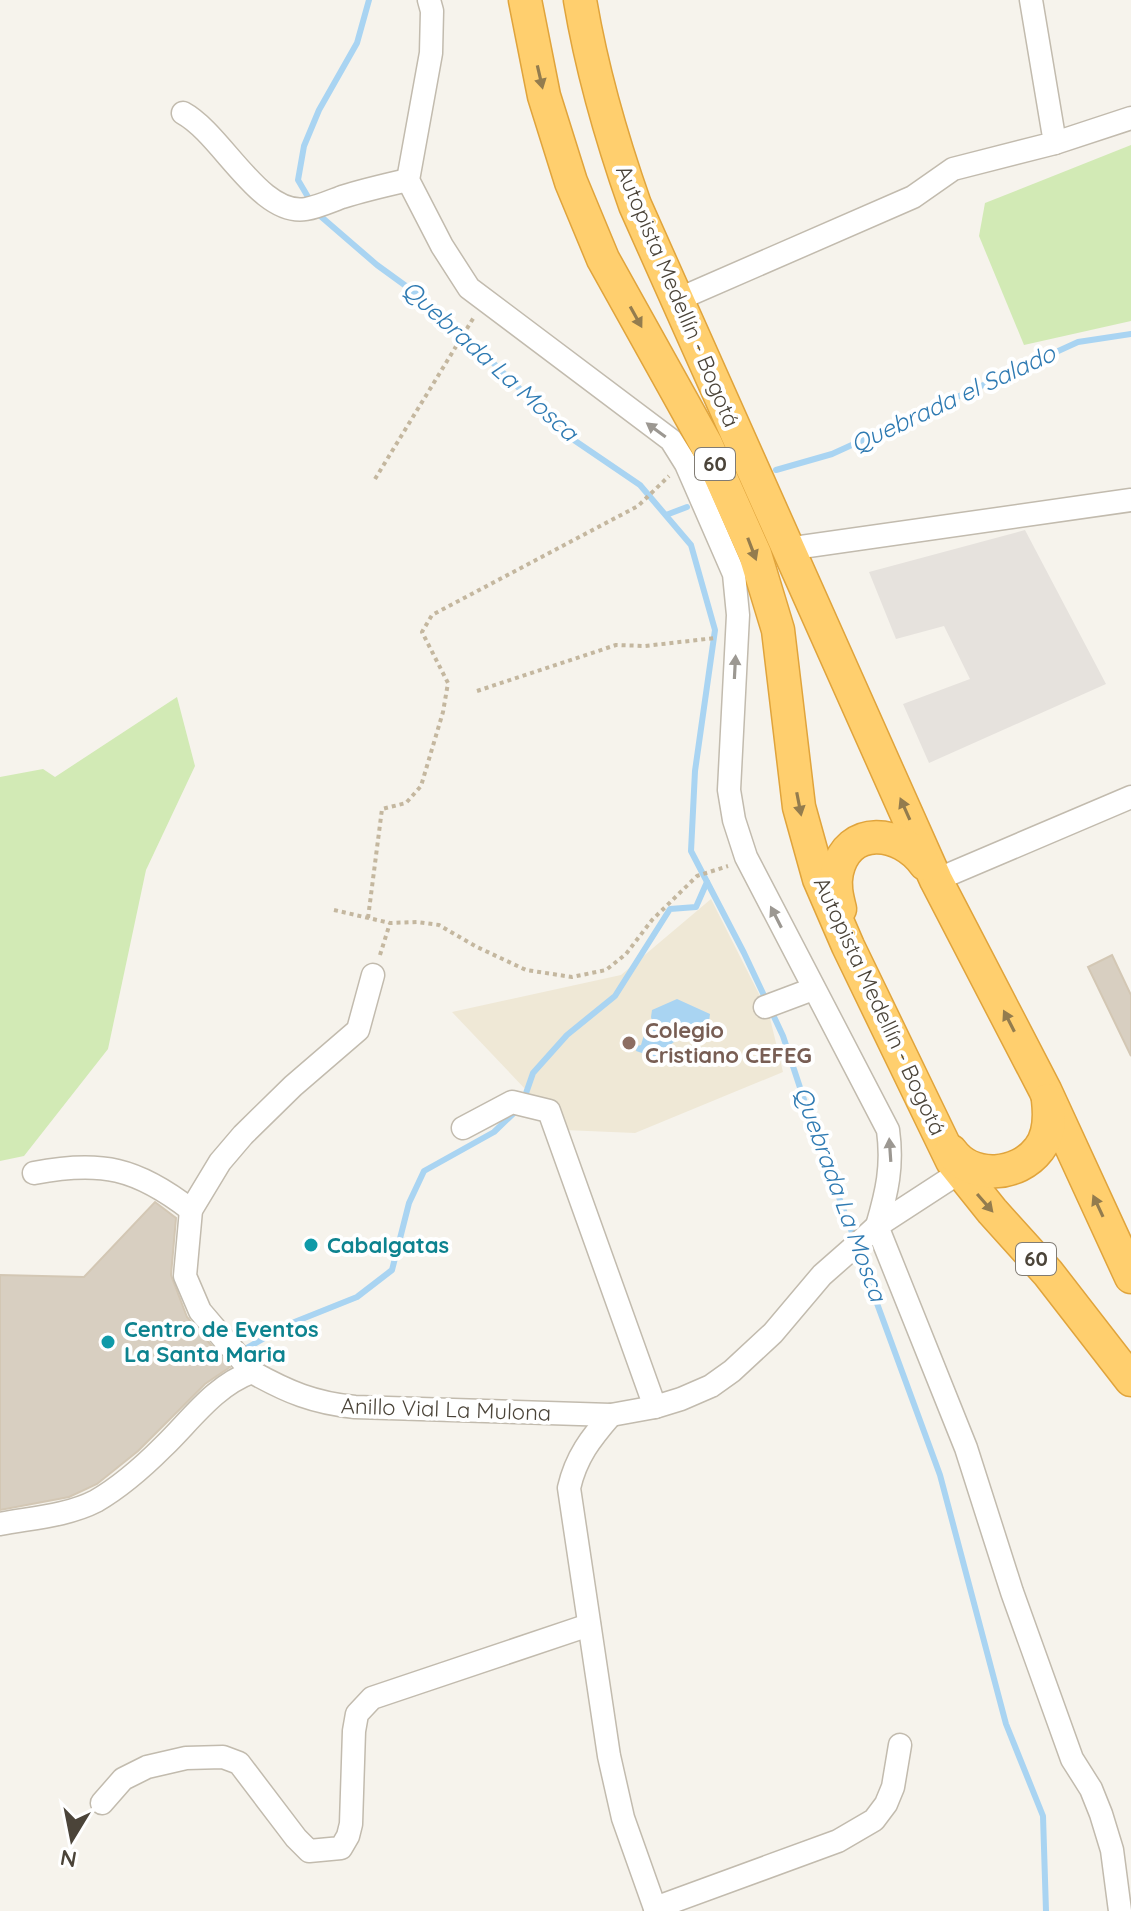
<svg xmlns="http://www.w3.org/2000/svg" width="1131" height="1911" font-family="Quicksand,sans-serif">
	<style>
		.industrial { fill: #e6e2dd }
		.education { fill: #efe8d6 }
		.green { fill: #d2eab5 }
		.water { fill: #a9d4f2 }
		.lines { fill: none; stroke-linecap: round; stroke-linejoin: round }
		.stream { stroke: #a9d4f2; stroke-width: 6 }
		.building { fill: #d8cfc1; stroke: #d3c7b4; stroke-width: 2 }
		.minor-casing { stroke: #c2bbae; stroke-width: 25 }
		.highway-casing { stroke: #e0a43c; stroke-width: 35 }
		.path { stroke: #c4b79f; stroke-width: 4; stroke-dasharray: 4 4; stroke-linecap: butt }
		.minor { stroke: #fff; stroke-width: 22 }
		.highway { stroke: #ffcf6e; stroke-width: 32 }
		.oneway { fill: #937c4e }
		.oneway2 { fill: #9c9892 }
		.education-dot { fill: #8d6e63; stroke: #fff; stroke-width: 3 }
		.culture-dot { fill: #0f9aa8; stroke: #fff; stroke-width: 3 }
		.labels { text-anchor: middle; stroke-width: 8; stroke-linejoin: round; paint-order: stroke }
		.shield { fill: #fff; stroke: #817c74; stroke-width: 2 }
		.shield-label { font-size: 20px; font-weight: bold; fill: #4b4439 }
		.street-label { font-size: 22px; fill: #4b4439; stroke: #fff }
		.education-label { font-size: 22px; font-weight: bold; fill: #785e54; stroke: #fff; text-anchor: start }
		.culture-label { font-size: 22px; font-weight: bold; fill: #0d838f; stroke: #fff; text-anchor: start }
		.water-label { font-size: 24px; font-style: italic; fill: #2e7ab2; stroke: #fff }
	</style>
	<rect width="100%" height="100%" fill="#f6f3ec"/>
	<path class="industrial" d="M1025,530l81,154 -177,79 -26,-59 67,-25 -26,-53 -48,13 -27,-67z"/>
	<path class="education" d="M711,899l58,115 14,58 -148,61 -71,-3 -112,-118 169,-37z"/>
	<g class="green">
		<path d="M1131,145v176l-107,24 -45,-109 6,-33z"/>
		<path d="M177,697l18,69 -49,104 -38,179 -84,107 -24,5v-384l43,-8 12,8z"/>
	</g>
	<path class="water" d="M677,999l33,15 -2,15 -13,-2 -28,20v8l-14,5 -8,-6 -9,-3 1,-5 4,-1 3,-10 10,-7 -3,-11 1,-7z"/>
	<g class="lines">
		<g class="stream">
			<path d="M369,0l-12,43 -38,67 -15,36 -6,34 20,34 59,51 62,45 129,126 72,49 51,60 24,85 -20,141 -4,80 53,102 39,83 30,91 41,111"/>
			<path d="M776,470l56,-16 246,-112 53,-8"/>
			<path d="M666,515l21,-8"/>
			<path d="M524,1099l9,-26 34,-38 48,-39 55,-87 26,-2 11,-25"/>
			<path d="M857,1249l83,226 66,249 37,92 3,95"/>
			<path d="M219,1364l68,-39 70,-28 35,-27 17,-67 15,-32 70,-39 22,-21"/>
		</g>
	</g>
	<g class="building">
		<path d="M1112,955l19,40v61l-43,-89z"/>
		<path d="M155,1202l21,16 -5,57 16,42 43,50 -25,17 -67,67 -41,33 -28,13 -69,13v-235l84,2z"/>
	</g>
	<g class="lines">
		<g class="minor-casing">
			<g id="minor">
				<path d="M429,0l3,11 -1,42 -23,127 34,66 27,42 202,152 15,24 48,110 4,41 -9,175 5,30 12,37 142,273c5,36 -1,62 -11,96l89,222 46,144 60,167 19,30 10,25 11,36 8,61"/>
				<path d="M183,113c39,21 77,104 123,96 12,-2 25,-8 36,-12 22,-7 44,-12 66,-17"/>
				<path d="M1055,143l76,-25"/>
				<path d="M679,299l234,-102 40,-28 102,-26 -24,-143"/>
				<path d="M787,549l344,-49"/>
				<path d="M936,880l195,-83"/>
				<path d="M765,1007l48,-18"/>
				<path d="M463,1128l49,-26 37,9 106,296"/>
				<path d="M34,1173c67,-13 103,-5 157,37"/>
				<path d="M252,1372l-52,-61 -15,-35 6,-66 29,-48 23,-27 50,-49 65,-56 15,-55"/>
				<path d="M611,1415c-20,23 -35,42 -42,73l40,268 14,62 33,93"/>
				<path d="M0,1524c31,-6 67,-8 96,-23 24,-14 48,-35 67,-54 28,-27 51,-61 89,-75 36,20 62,31 103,35l256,8 44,-8 26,-8 30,-13 21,-15 41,-38 49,-58 41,-36 14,-13 83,-54"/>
				<path d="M102,1803l21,-24 24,-12 39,-9 37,-1 16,6 57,75 13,13 32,-3 7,-12 3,-12 3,-93 3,-17 15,-16 217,-73"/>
				<path d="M655,1908l183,-67 36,-21 12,-16 7,-17 7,-42"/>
			</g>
		</g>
		<g class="highway-casing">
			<g id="highway">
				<path d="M525,0l19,96 27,86 32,77 103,185 49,110 23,76 21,177 20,72 29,67 104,215 40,50 56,62 83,107"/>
				<path d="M580,0c12,71 31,137 55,205l301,675 109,210 86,187"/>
				<path d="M840,909c-3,-12 -6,-24 -3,-37 11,-48 64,-42 88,-8"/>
				<path d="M951,1151c21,29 67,26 88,-2 11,-14 11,-32 9,-49"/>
			</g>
		</g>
		<g class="path">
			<path d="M375,479l99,-162"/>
			<path d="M477,691l139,-46 29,1 70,-8"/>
			<path d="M334,910l56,13 27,-1 22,3 38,22 49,23 46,7 34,-7 20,-16 26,-34 45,-44 31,-10"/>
			<path d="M368,918l14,-109 24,-6 15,-17 22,-74 5,-29 -26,-51 10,-17 206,-109 31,-30"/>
			<path d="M380,955l10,-32"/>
		</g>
		<use href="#minor" class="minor"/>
		<use href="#highway" class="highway"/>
	</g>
	<defs><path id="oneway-solid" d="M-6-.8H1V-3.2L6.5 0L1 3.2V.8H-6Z" transform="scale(2)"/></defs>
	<g class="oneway">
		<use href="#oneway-solid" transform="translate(540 77) rotate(77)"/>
		<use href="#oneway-solid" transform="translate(636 317) rotate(61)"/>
		<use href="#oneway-solid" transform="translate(752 549) rotate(69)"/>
		<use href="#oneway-solid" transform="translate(799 804) rotate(79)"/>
		<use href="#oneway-solid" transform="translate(905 809) rotate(-114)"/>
		<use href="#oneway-solid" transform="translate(1009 1021) rotate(-117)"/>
		<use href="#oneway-solid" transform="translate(985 1203) rotate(49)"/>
		<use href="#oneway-solid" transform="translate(1098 1206) rotate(-115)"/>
	</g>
	<g class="oneway2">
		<use href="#oneway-solid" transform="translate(656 430) rotate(-144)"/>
		<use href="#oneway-solid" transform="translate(735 667) rotate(-87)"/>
		<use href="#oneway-solid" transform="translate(776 917) rotate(-117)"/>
		<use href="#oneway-solid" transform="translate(890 1150) rotate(-94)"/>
	</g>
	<circle class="education-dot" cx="629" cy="1043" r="8"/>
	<g class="culture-dot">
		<circle cx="311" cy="1245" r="8"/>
		<circle cx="108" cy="1342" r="8"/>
	</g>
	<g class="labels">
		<g class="shield">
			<rect x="695" y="448" width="40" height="32" rx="6"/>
			<rect x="1016" y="1243" width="40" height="32" rx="6"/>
		</g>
		<g class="shield-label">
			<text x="715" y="471">60</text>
			<text x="1036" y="1266">60</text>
		</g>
		<g class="street-label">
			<text transform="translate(678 296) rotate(67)" y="8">Autopista Medellín - Bogotá</text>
			<text transform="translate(880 1006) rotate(65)" y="8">Autopista Medellín - Bogotá</text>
			<text transform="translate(446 1409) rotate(2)" y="8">Anillo Vial La Mulona</text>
		</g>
		<g class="education-label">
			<text x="645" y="1038">Colegio<tspan x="645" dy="25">Cristiano CEFEG</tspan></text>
		</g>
		<g class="culture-label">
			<text x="327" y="1253">Cabalgatas</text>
			<text x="124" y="1337">Centro de Eventos<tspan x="124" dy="25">La Santa Maria</tspan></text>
		</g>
		<g class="water-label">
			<text transform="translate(490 361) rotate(42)" y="8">Quebrada La Mosca</text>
			<text transform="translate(953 399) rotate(-25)" y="8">Quebrada el Salado</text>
			<text transform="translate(840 1194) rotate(70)" y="8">Quebrada La Mosca</text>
		</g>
	</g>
	<g transform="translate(72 1839) rotate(190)" stroke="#ffffff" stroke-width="6" paint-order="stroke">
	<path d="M0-6L14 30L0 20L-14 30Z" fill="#4b4439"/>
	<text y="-12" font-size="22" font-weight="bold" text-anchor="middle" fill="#4b4439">N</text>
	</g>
</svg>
